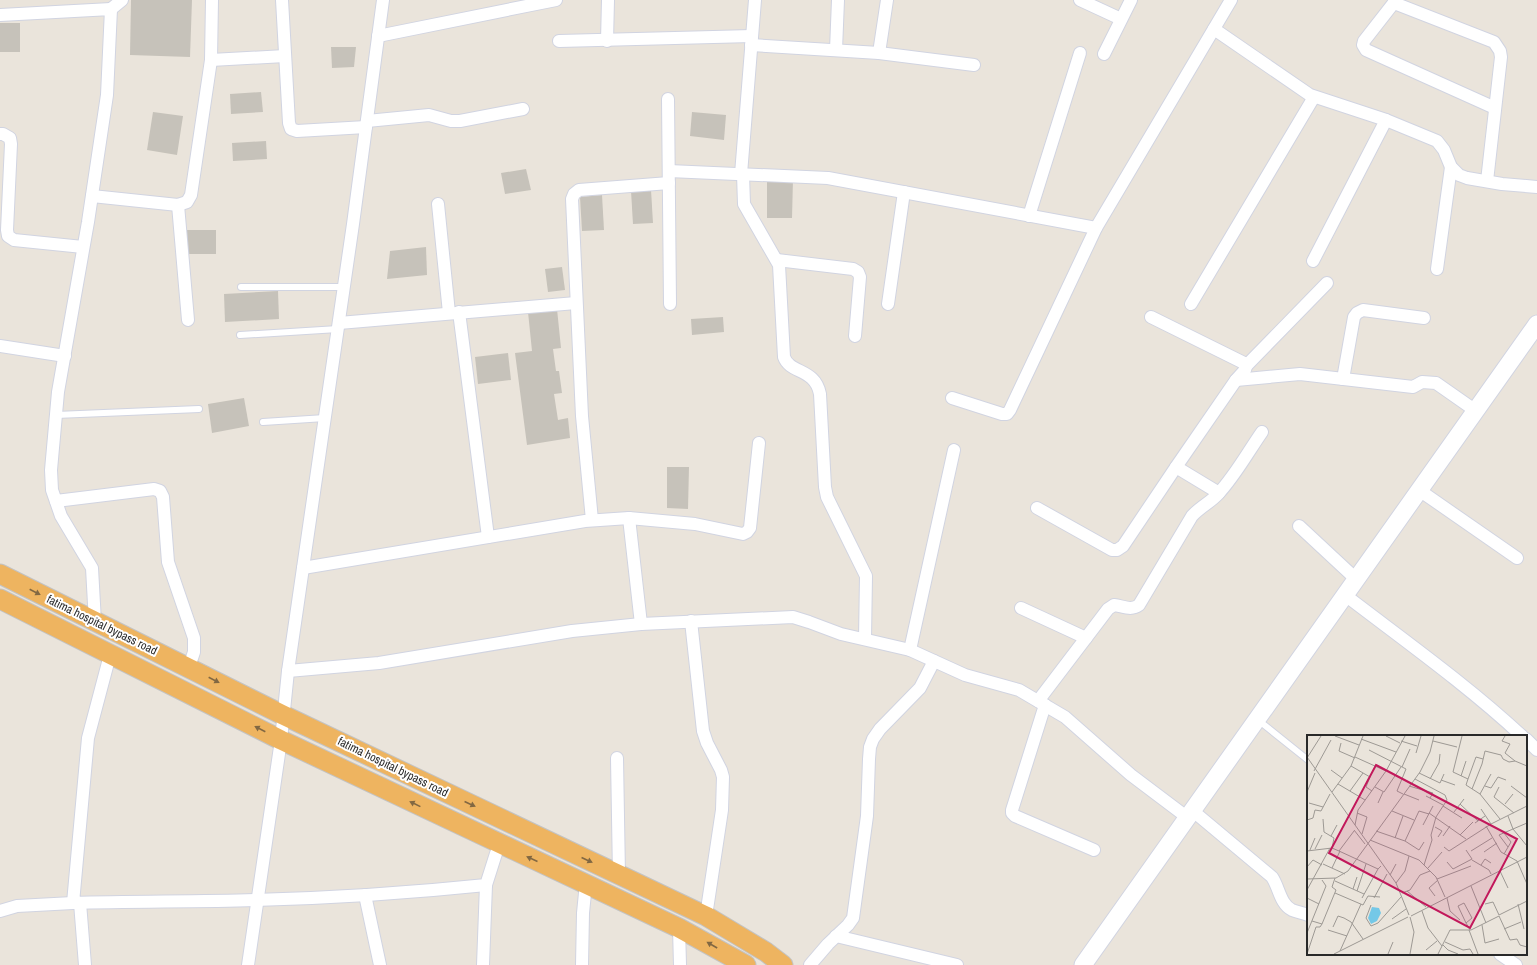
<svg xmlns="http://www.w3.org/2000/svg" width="1537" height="965" font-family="'Archivo Narrow',sans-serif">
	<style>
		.building { fill: #c6c2ba }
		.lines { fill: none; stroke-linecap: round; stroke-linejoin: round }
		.service-casing { stroke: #d1d4e1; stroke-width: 8 }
		.minor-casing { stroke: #d1d4e1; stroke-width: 14 }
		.secondary-casing { stroke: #d1d4e1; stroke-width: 19 }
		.trunk-casing { stroke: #c3c3c3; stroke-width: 21 }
		.service { stroke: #fff; stroke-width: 6 }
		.minor { stroke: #fff; stroke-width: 12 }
		.secondary { stroke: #fff; stroke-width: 17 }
		.trunk { stroke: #eeb460; stroke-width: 19 }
		.oneway { fill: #826842 }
		.labels { text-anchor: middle; stroke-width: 4; stroke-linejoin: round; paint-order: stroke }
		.street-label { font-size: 12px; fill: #292929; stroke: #fff }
		.inset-road { fill: none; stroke: #9d9994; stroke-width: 1 }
		.view { fill: #c2185b; fill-opacity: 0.15; stroke: #c2185b; stroke-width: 2 }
		.inset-edge { fill: none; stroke: #292929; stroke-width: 2 }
	</style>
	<rect width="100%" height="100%" fill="#eae4db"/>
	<g class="building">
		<path d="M131,0h61l-2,57 -60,-2z"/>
		<rect x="0" y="23" width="20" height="29"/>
		<path d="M331,47h25l-2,20 -22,1z"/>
		<path d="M261,92l2,20 -32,2 -1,-20z"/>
		<path d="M153,112l30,4 -6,39 -30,-5z"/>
		<path d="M692,112l34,3 -2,25 -34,-4z"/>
		<path d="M266,141l1,18 -34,2 -1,-18z"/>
		<path d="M526,169l5,21 -26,4 -4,-21z"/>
		<path d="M767,179h26l-1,39h-25z"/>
		<path d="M651,190l2,33 -20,1 -2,-33z"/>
		<path d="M602,195l2,35 -22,1 -2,-34z"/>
		<path d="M184,230h32v24h-31z"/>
		<path d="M426,247l1,28 -40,4 3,-28z"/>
		<path d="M562,267l3,23 -17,2 -3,-23z"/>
		<path d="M278,291l1,28 -54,3 -1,-28z"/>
		<path d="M557,309l4,39 -8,1 3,22h3l3,22 -8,1 4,26 10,-2 2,20 -43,7 -12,-92 17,-2 -4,-39z"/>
		<path d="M723,317l1,15 -32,3 -1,-16z"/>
		<path d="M508,353l3,27 -33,4 -3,-27z"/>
		<path d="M244,398l5,28 -37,7 -4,-29z"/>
		<path d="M667,467h22l-1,42 -21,-1z"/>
	</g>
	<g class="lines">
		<g class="service-casing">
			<g id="service">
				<path d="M241,287h103"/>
				<path d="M240,335l98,-6"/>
				<path d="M56,415l143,-6"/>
				<path d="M263,422l62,-4"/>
				<path d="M1258,720l50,40"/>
			</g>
		</g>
		<g class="minor-casing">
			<g id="minor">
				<path d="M282,0l7,123 2,6 6,2 69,-4"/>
				<path d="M1080,0l41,19"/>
				<path d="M1396,0l-32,41 -1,4 3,5 129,58"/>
				<path d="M1394,3l100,39 6,9 1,6 -14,124"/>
				<path d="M111,9l11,-9"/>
				<path d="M0,15l111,-6 -4,86 -19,127 -30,170 -7,78 1,20 9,26 31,52 3,54"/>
				<path d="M1214,29l96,66 76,25 51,21 7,9 7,17 8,8 8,3 35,6 35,3"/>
				<path d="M378,36l178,-36"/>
				<path d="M559,41l193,-5"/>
				<path d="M607,41l1,-41"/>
				<path d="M751,45l128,8 95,12"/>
				<path d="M836,50l2,-50"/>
				<path d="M879,53l8,-53"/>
				<path d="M1104,54l27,-54"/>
				<path d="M211,60l74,-4"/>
				<path d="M668,99l2,205"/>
				<path d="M367,121l62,-6 22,6h9l63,-12"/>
				<path d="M0,134h3l7,4 1,6 -4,86 1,6 6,4 69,7"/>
				<path d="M669,171l159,7 268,50"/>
				<path d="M741,174l14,-174"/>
				<path d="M743,174l1,30 35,61 5,92c6,17 31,11 36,37l5,93 2,10 39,79 -1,63"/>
				<path d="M92,196l86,9 9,-3 4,-7 20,-135 1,-60"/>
				<path d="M438,204l11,109"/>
				<path d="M178,205l10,115"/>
				<path d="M1029,216l51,-163"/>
				<path d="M777,260l76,9 5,3 2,5 -5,59"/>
				<path d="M1313,261l73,-141"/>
				<path d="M1437,269l14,-102"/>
				<path d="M888,304l16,-112"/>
				<path d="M1191,304l123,-207"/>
				<path d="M459,312l29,225"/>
				<path d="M339,323l237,-20"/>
				<path d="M0,346l65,10"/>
				<path d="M1246,366l81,-83"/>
				<path d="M1343,379l11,-62 3,-4 6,-3 61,8"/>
				<path d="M1236,380l64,-6 113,13 9,-5 14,1 40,28"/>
				<path d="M952,398l50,16h5l3,-4 86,-182 135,-228"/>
				<path d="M1176,467l43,26"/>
				<path d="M1419,490l98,68"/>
				<path d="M56,501l98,-12 6,2 3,6 5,65 26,76v14l-5,15"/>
				<path d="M1037,508l75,42h5l6,-4 53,-79 60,-87 9,-10 1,-4 -2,-3 -93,-46"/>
				<path d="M629,518l12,106"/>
				<path d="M592,520l-10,-104 -10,-217 2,-5 5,-4 90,-7"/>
				<path d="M1299,526l57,53"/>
				<path d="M303,568l282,-47 44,-3 66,6 48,10 4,-2 3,-4 9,-85"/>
				<path d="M1345,595c60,46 122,90 177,141"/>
				<path d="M1021,608l65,30"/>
				<path d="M691,621l12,110 4,12 14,27 2,7 -1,33 -16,106"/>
				<path d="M910,650l44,-200"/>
				<path d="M110,655l-22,83 -15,165c60,-2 121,-1 182,-3 77,-2 154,-7 231,-15l13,-41"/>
				<path d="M288,671l91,-8 193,-32 69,-7 152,-7 16,5 32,12 69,16 55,25 54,15 46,27 66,58 57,43"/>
				<path d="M1038,701l70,-92 6,-4c9,1 17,6 25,0l53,-89c8,-9 19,-14 26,-22 17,-18 30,-42 44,-62"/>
				<path d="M1045,705l-33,105v3l3,3 79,34"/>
				<path d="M1526,739l11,11"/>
				<path d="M617,758l2,117"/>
				<path d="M1193,811l79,66c7,10 8,27 20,33 5,2 11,3 16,5"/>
				<path d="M365,895l15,70"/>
				<path d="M80,903l5,62"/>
				<path d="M0,911l17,-5 56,-3"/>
				<path d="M679,928l1,37"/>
				<path d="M836,936l121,29"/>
				<path d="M1500,954l16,11"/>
				<path d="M248,965l33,-225 7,-69 65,-447 30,-224"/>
				<path d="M483,965l3,-80"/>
				<path d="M582,965l1,-52 3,-30"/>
				<path d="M810,965l18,-21 20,-19 5,-7 14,-102 2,-57 1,-12 3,-8 7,-10 40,-41 14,-27"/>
			</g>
		</g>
		<g class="secondary-casing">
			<path id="secondary" d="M1083,965l454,-641"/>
		</g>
		<g class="trunk-casing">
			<g id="trunk">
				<path d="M0,574l283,141 423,201 60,36 17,13"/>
				<path d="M0,599l281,141 398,188 67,37"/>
			</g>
		</g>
		<use href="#service" class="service"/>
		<use href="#minor" class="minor"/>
		<use href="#secondary" class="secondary"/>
		<use href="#trunk" class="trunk"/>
	</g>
	<defs><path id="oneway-solid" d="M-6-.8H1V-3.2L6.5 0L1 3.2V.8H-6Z"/></defs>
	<g class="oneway">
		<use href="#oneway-solid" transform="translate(35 592) rotate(27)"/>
		<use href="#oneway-solid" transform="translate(214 680) rotate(27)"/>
		<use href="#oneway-solid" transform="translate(260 729) rotate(-153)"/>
		<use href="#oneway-solid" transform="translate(415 804) rotate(-154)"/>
		<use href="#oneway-solid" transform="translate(470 804) rotate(25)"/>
		<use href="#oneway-solid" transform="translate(532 859) rotate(-156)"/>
		<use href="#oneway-solid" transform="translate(587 860) rotate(25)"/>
		<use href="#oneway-solid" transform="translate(712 945) rotate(-150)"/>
	</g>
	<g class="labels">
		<g class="street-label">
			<text transform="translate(102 625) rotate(26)" y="4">fatima hospital bypass road</text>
			<text transform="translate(393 767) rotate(26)" y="4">fatima hospital bypass road</text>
		</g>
	</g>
	<g transform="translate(1307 735)">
		<rect width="220" height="220" fill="#eae4db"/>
		<path d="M65,172l7,1 2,5 -4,8 -6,3 -3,-6z" fill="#74c8e7"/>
		<path class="inset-road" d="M28,1l24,9M79,1l14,7M155,1l-9,36 15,7 -2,6 14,9 20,25M198,1l-3,5 8,3 -5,9 10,8M54,4l35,13M94,6l16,5M126,6l24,6M34,8l-2,8 16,7M62,15l37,19 -9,22 6,3M109,18l5,-17M0,22l89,126 13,32M0,23l14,-22M44,31l19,11 -4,10 6,4M95,32l8,-18M24,35l11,8M7,36l17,-31M79,36l19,-35M112,38l21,10 4,-9M154,41l5,-15M108,44l30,16 2,5 -11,17M123,44l9,-16 1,-9M161,44l8,-22 7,2M134,45l14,5M31,49l27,16M102,51l24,7 -3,5M178,51l6,2 7,-11 8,3M204,51l16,12M68,52l9,5 17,-25M192,52l-5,10 20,16M165,54l10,-25 3,-13 16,4 2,4 6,3 6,-1 12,5M43,56l13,-18M0,57l8,-19M25,57l19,-26 12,-30M97,59l15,6M173,59l11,-20M119,61l17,9M2,68l14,4M71,68l5,-11M153,69l18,17M198,69l8,-10M136,71l19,12M174,74l10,15M85,76l22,9M147,77l10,-13M50,78l10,4 -5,17M122,78l37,26M201,81l5,13 14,17M16,84l1,13 10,6 -2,10M0,85l6,-2 2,-8 6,1 9,-17M168,88l10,-7M48,90l3,-15 28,-39 -31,-14M116,90l10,-19M179,91l15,26 16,9 10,23M128,92l7,4 -4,6M47,95l11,14M47,96l-15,20 39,18 3,-3M69,96l29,10 14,9 5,-8M153,100l13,-13M24,101l6,-11M136,101l7,-10M88,103l8,-22M63,105l49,20 17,17 9,20M98,106l14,-30 10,3M137,112l5,4 42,-27 36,-18M201,112l-9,-12 28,-12M8,114l7,-14M3,115l5,-12M0,116l25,-3 7,3M164,116l21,-13M177,117l13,-9M197,119l7,-12 -7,-9M165,125l17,10 2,4M140,127l6,7 19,-10 -6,-9M16,129l22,10M117,130l8,-25 -1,-5 5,-18M174,130l4,-6 6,4M0,132l6,-7 9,5M25,133l8,-17M121,133l14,-16M193,136l8,17M83,140l6,-11M0,144l29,-1 12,-7 72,-99 10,-20 4,-16M130,144l34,-13M28,146l29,13M89,148l9,-12 4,-15M164,151l15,37M46,154l4,-12M0,155l23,-42M50,156l9,-27M100,156l19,16M28,158l28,12 5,-9 12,1M95,158l8,-3 10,-15 10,-4M128,161l-6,-8 9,-8M0,163l12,6M55,163l16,-29M67,163l13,-24M140,163l3,13 10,9M178,169l8,-2 6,13M211,169l6,25M64,170l-5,13 5,8 7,-3 23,-26M115,176l6,17 14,18 -4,8M192,180l28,-14M104,181l116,-59M85,184l14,-10M5,186l10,3 14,-34 -4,-3 3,-9M159,188l6,-5 -8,-15 -6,3 8,17 4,7M175,190l3,18 14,-4M26,192l5,-11 6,2 7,4 12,17M197,194l17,-7M21,195l19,6M162,195l9,24M0,198l19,-47 -4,-6M138,207l18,8 7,-1 3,5M136,210l5,5 10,4M135,211l8,-16h21l28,-14 11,24 7,-1 3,6 7,2M119,215l11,-9M33,216l21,-47M0,219l9,-27h4l2,-3M27,219l74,-37M81,219l5,-12M103,219l4,-22 -4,-15"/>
		<path class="view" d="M69,30l141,74 -47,89 -141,-75z"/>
		<rect width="220" height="220" class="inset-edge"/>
	</g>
</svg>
